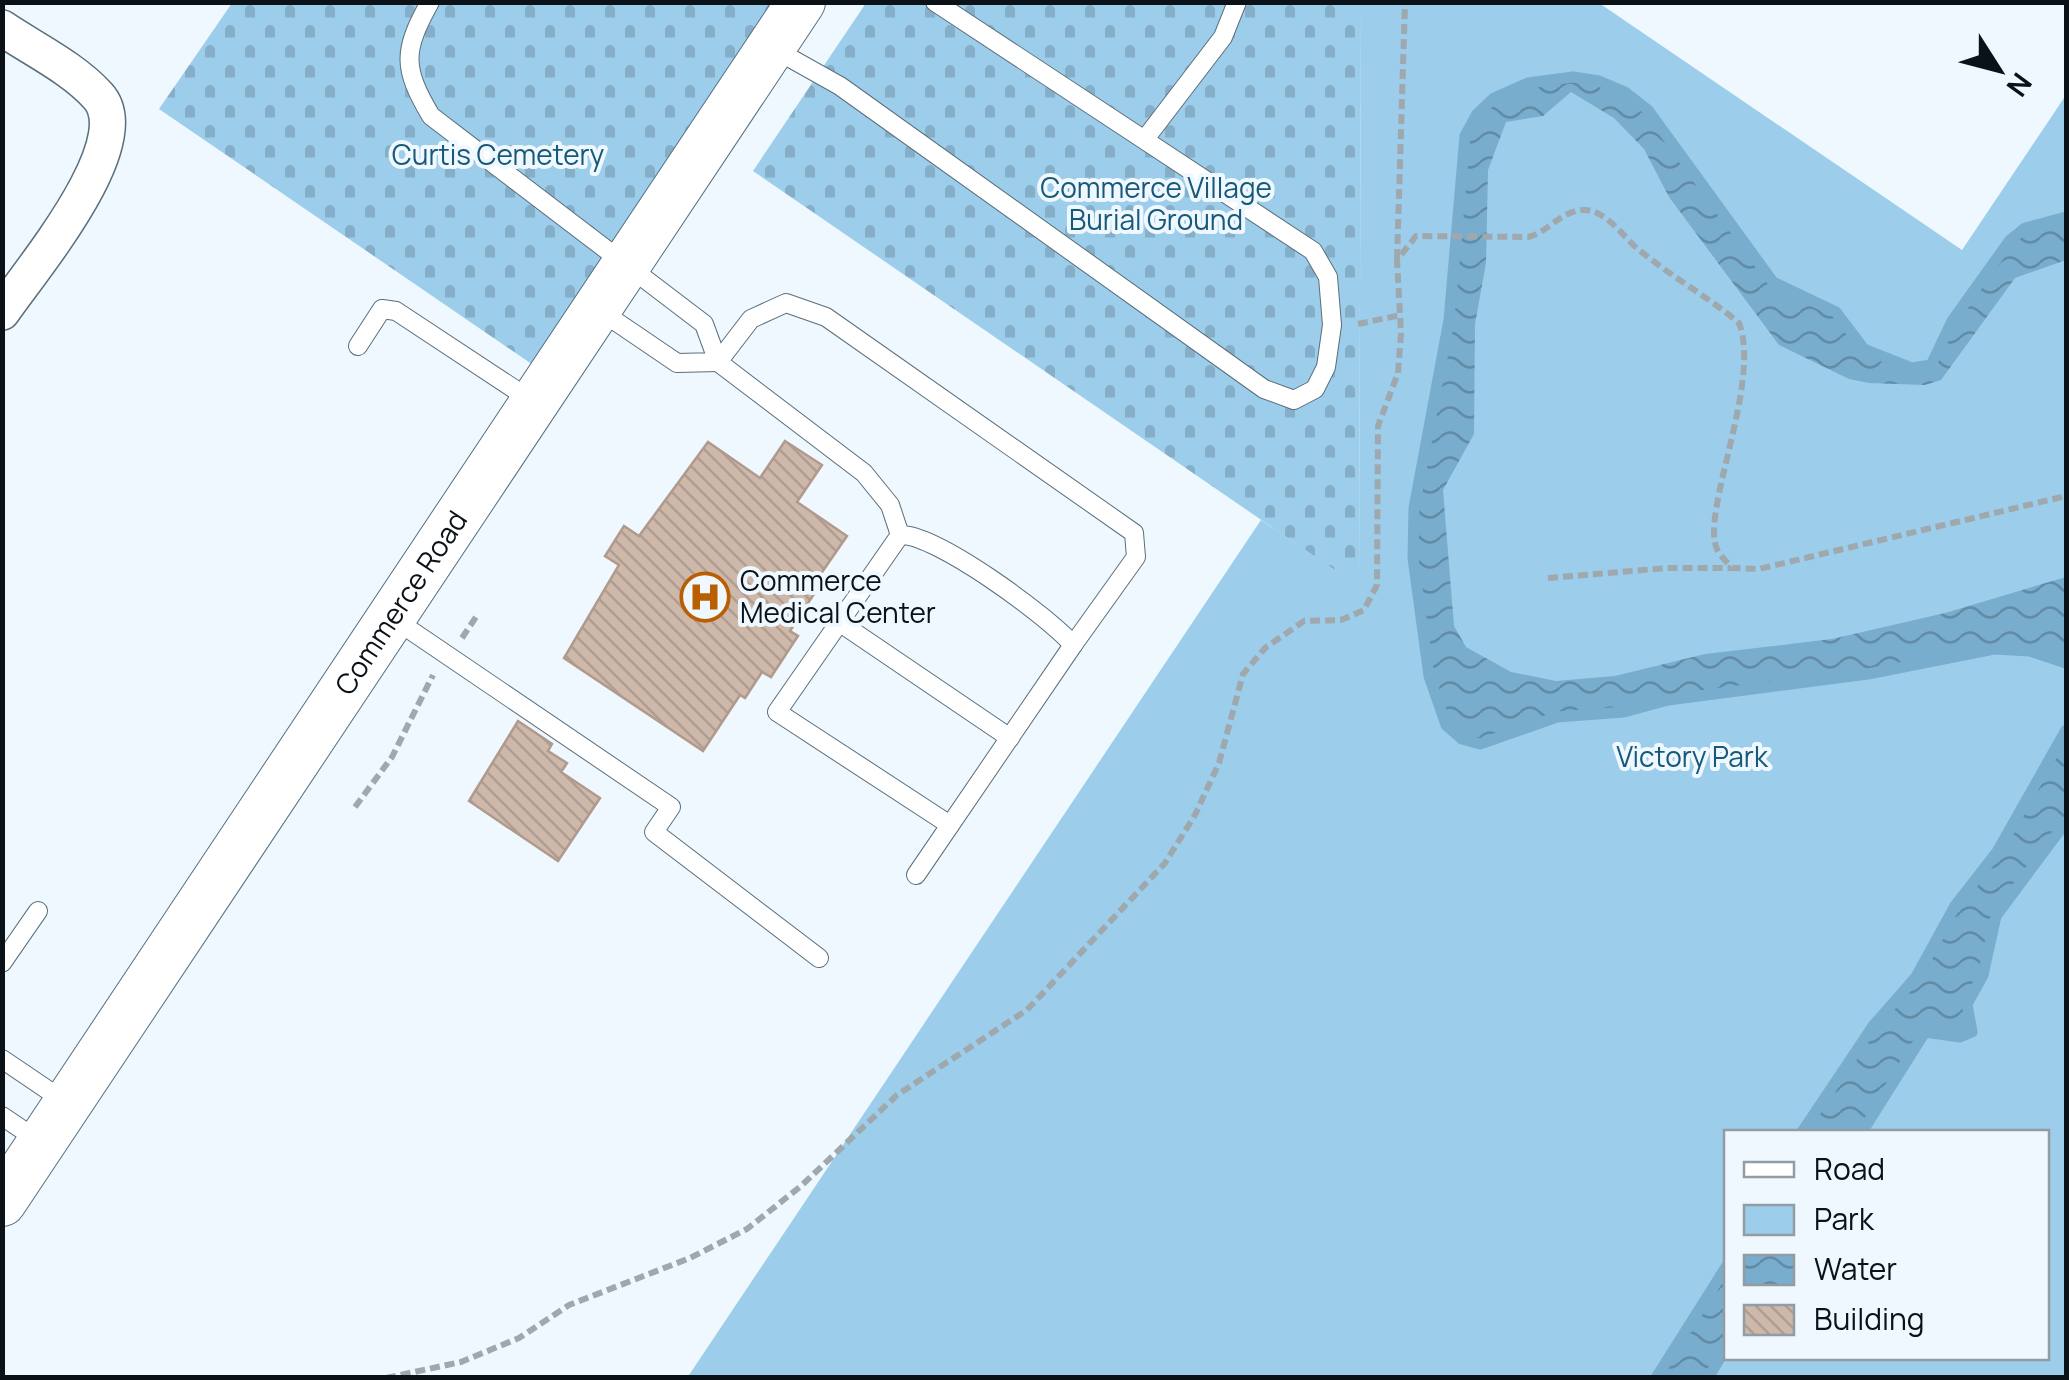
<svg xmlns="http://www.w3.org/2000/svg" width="2069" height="1380" font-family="Manrope,sans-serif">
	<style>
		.cemetery { fill: url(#cemetery-stones) }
		.park { fill: #9ccdeb; fill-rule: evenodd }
		.water { fill: url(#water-waves) }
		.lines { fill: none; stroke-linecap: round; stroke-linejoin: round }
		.stream { stroke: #78adce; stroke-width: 11 }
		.building { fill: url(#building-back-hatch); stroke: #b09a8d; stroke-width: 2.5 }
		.lane-casing { stroke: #5a6e7b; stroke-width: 20 }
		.street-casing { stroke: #5a6e7b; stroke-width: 38 }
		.secondary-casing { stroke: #5a6e7b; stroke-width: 50 }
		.path { stroke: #9ea8ad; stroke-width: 6; stroke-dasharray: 10 5; stroke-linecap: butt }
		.lane { stroke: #fff; stroke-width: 18 }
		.street { stroke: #fff; stroke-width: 35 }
		.secondary { stroke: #fff; stroke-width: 48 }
		.labels { text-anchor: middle; stroke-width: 8; stroke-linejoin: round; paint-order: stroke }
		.park-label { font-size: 28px; fill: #18597a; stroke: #eef8fe }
		.poi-label { font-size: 28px; fill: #0a1217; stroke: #eef8fe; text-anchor: start }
		.street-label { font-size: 28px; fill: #0a1217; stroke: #eef8fe }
	</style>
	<defs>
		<pattern id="cemetery-stones" width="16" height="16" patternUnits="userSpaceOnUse" patternTransform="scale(2.5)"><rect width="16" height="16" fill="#9ccdeb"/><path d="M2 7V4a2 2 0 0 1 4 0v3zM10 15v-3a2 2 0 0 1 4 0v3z" fill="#85afc9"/></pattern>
		<pattern id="water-waves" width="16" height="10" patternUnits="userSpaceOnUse" patternTransform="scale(2.5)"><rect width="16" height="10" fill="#78adce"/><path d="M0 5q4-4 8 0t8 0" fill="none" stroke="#618ba6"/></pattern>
		<pattern id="building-back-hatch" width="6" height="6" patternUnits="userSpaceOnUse" patternTransform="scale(2.5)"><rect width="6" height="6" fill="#ceb8aa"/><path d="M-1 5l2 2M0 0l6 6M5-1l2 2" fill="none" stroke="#b09d92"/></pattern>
	</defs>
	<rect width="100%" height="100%" fill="#eef8fe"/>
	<g class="cemetery">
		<path d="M232,3h558l-251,366 -380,-260z"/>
		<path d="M866,3h495l-2,584 -606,-416z"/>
	</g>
	<path class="park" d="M1361,3h238l363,247 104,-155v1282l-1379,1 574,-858 98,66zM1726,1132h320v226h-320z"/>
	<g class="water">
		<path d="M1561,78c86,-3 138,96 181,158 10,15 17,32 29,44 20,19 49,17 67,35 8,7 10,18 17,26 15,18 55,31 76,24l21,-44 58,-81 15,-12 41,-11v43l-51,18 -74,102 -16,5 -56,-2 -20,-4 -70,-34 -110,-148 -25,-48 -30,-31 -43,-26 -28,24 -37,6 -18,48 -2,93 -11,61 -1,110 -31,56 11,136 12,21 45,25 45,9 59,-5 90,-22 127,-15 113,-26 121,-36v86l-36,-12 -36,-2 -126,25 -200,26 -44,12 -67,5 -77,27c-19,-3 -33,-13 -40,-30 -20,-49 -31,-158 -25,-210 8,-70 29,-139 37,-209 6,-45 0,-137 19,-172 19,-37 55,-38 90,-45z"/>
		<path d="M2066,730v92l-70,94 -13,59 -16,29 5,28 -12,5 -34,-5 -64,100h-60l71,-106 43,-49 39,-71 42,-54z"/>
		<path d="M1726,1267v81l-18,29h-52z"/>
	</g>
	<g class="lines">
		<g class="stream">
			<path d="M2066,217l-41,11 -15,12 -58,81 -21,44 -19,3 -48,-19 -28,-37 -63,-30 -125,-172 -23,-18 -26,-11 -26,-4 -45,6 -34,15 -17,16 -12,22 -16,184 -35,188 -1,50 16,118 17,49 16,14 18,5 77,-27 67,-5 44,-12 200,-26 126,-25 36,2 36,12"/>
			<path d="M1802,1132l71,-106 43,-49 39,-71 42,-54 69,-122"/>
			<path d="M1862,1132l63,-100 35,5 12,-5 -5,-28 16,-29 13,-59 70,-94"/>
			<path d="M1656,1378l70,-111"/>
			<path d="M1708,1378l18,-30"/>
		</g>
	</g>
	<g class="building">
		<path d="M785,441l37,24 -25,37 50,34 -38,55 5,3 -24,37 8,5 -27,41 -9,-5 -17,26 -5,-3 -37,56 -139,-93 55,-93 -14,-9 19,-30 15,10 69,-94 52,36z"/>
		<path d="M518,721l34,23 -4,7 19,12 -6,9 39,26 -42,63 -89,-60z"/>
	</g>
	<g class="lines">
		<g class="lane-casing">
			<g id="lane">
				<path d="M430,2c-27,49 -28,65 1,114l273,208 14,38 -41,1 -78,-53"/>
				<path d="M774,49l66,37 424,303 30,11 21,-11 11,-22 6,-42 -4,-48 -15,-26 -378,-249"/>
				<path d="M1145,139l78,-102 14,-35"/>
				<path d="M786,303l40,14 308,216 2,24 -63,88c-25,-29 -138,-112 -173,-110l-10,-30 -26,-32 -146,-111 33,-43z"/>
				<path d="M358,346l24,-37 14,2 138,91"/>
				<path d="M900,535l-123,177 173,113"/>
				<path d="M391,617l280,190 -17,25 165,126"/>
				<path d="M839,622l171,116"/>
				<path d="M916,875l157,-230"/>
				<path d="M2,963l36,-52"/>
				<path d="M2,1059l65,44"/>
				<path d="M2,1116l37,25"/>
			</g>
		</g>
		<g class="street-casing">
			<path id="street" d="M2,28c31,21 71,40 96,68 42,46 -68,175 -96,216"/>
		</g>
		<g class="secondary-casing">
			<g id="secondary">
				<path id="s1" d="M2,1202l799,-1200"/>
			</g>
		</g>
		<g class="path">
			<path d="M1397,259l8,-257"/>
			<path d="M1358,324l43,-9"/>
			<path d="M1548,578l119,-10h64"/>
			<path d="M462,638l16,-24"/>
			<path d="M355,807l37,-50 41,-82"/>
			<path d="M386,1378l75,-16 58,-24 50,-33 121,-47 57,-29 54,-43 96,-91 130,-85 138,-147 30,-48 24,-52 24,-89 22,-26 39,-27 37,-1 23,-10 13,-25 1,-159 20,-53 3,-40 -4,-73 19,-24 112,1c21,-5 31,-25 54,-27 23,-2 40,26 56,39 32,27 69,47 101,74 23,59 -39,190 -22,226 3,7 11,14 15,19l27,1 307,-73"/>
		</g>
		<use href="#lane" class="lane"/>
		<use href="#street" class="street"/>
		<use href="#secondary" class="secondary"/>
	</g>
	<defs>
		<g id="hospital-ring" transform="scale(2.5)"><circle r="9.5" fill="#eef8fe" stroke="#b95e01" stroke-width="1.5"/><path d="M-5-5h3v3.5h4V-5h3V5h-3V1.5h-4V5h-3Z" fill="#b95e01"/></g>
	</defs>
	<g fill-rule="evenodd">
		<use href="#hospital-ring" x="705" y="597"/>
	</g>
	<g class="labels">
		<g class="park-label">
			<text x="498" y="165">Curtis Cemetery</text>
			<text x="1156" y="198">Commerce Village<tspan x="1156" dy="32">Burial Ground</tspan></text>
			<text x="1692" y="767">Victory Park</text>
		</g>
		<g class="poi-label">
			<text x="740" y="591">Commerce<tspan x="740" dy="32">Medical Center</tspan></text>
		</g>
		<g class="street-label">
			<text dy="10" stroke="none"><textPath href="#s1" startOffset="720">Commerce Road</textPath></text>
		</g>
	</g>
	<rect width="2069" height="1380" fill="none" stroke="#0a1217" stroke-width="10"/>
	<rect x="1724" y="1130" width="325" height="230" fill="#eef8fe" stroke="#939ca2" stroke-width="2.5"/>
	<rect x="1744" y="1162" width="50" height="15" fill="#ffffff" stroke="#939ca2" stroke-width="2.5"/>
	<text x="1814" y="1180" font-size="30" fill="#0a1217">Road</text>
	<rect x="1744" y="1205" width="50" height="30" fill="#9ccdeb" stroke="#939ca2" stroke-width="2.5"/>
	<text x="1814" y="1230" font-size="30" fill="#0a1217">Park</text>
	<rect x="1744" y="1255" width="50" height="30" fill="url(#water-waves)" stroke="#939ca2" stroke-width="2.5"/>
	<text x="1814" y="1280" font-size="30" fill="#0a1217">Water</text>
	<rect x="1744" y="1305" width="50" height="30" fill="url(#building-back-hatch)" stroke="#939ca2" stroke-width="2.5"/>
	<text x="1814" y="1330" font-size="30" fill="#0a1217">Building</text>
	<g transform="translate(1999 70) rotate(126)" stroke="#eef8fe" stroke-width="8" paint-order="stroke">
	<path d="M0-8L18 38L0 25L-18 38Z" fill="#0a1217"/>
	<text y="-15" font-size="28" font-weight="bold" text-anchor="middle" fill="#0a1217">N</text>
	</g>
</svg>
